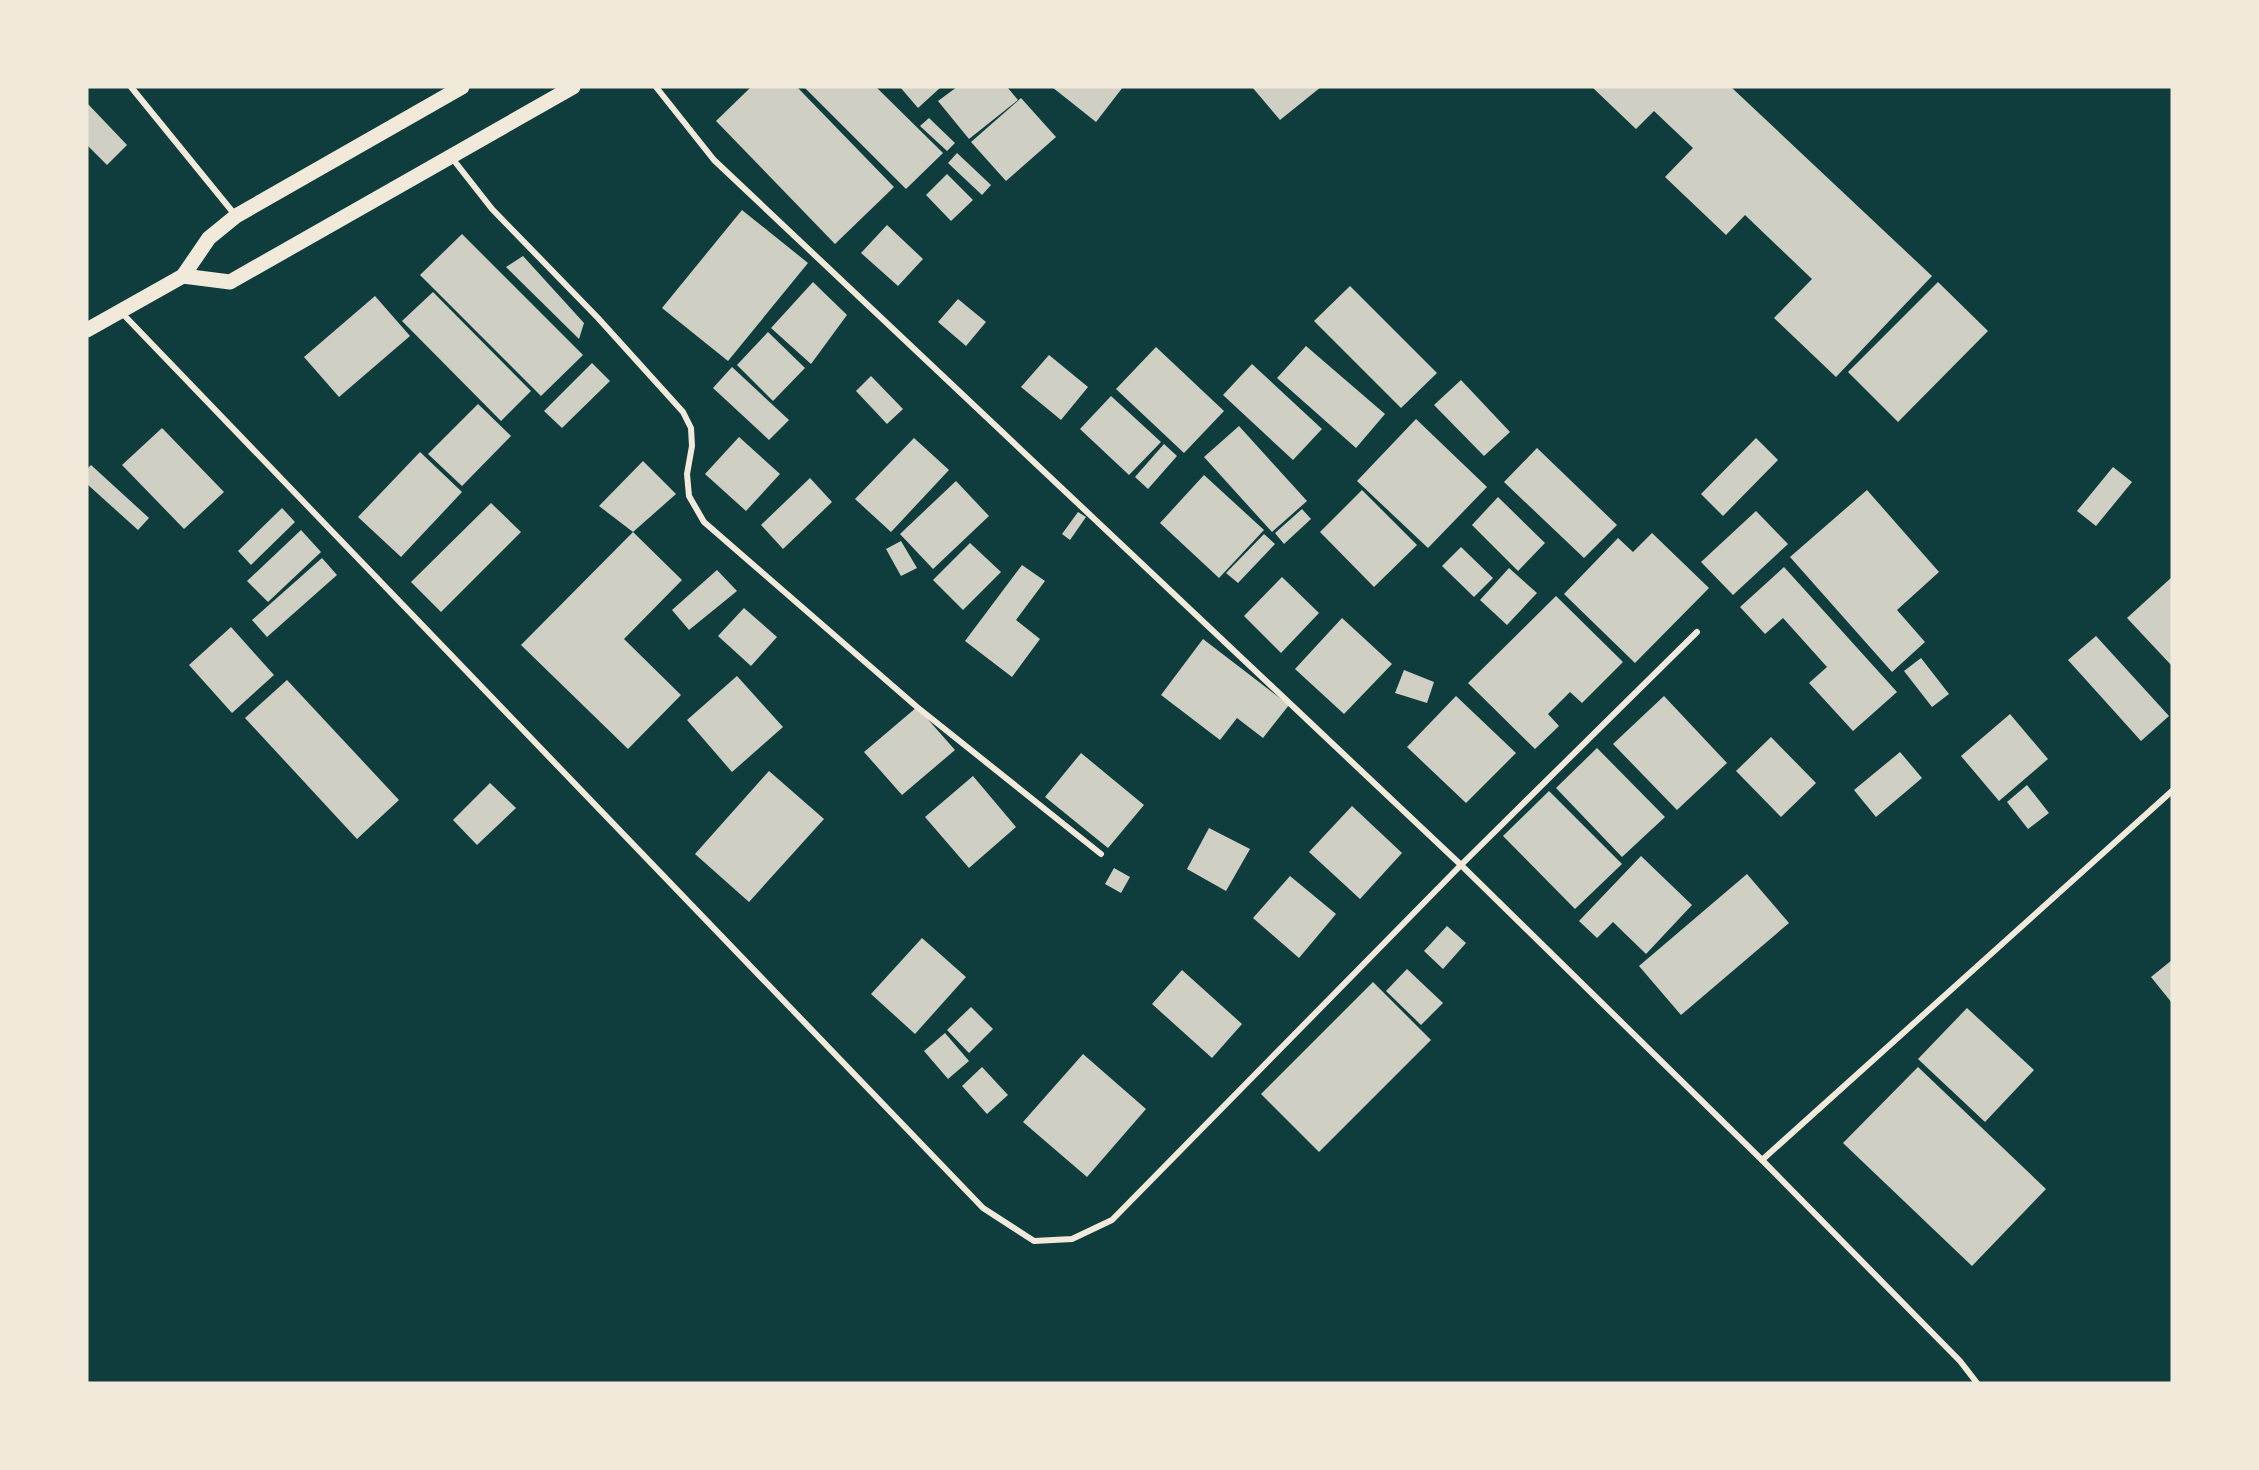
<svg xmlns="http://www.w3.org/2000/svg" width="2259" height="1470" font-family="'Alegreya Sans',sans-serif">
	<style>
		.building { fill: #cfcfc3 }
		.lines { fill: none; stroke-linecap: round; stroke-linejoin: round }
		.minor { stroke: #f1e9da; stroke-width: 6 }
		.primary { stroke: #f1e9da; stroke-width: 15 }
	</style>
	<rect width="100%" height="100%" fill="#0f3d3e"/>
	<g class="building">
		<path d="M751,87h46l97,100 -59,57 -119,-123z"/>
		<path d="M804,87h72l67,66 -37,36z"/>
		<path d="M900,87h41l-23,21z"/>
		<path d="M957,87h50l11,13 -49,39 -31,-38z"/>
		<path d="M1052,87h71l-27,35z"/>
		<path d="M1252,87h69l-41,33z"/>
		<path d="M1592,87h139l201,189 -96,101 -62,-59 38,-39 -67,-64 -19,20 -61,-58 28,-29 -39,-37 -18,18z"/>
		<path d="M1021,98l35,39 -50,44 -35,-39z"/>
		<path d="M87,103l40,42 -20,20 -20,-20z"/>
		<path d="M929,118l26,25 -8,8 -27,-25z"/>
		<path d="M957,153l34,32 -9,10 -34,-32z"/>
		<path d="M947,174l26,26 -22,21 -25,-26z"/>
		<path d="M742,210l66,53 -80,98 -66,-53z"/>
		<path d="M887,225l36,34 -25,27 -37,-33z"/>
		<path d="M462,234l121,121 -42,41 -121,-121z"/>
		<path d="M523,256l61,67 -5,16 -73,-72z"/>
		<path d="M813,282l34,33 -36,49 -40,-36z"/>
		<path d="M1938,282l50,49 -90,91 -50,-50z"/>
		<path d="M1350,286l87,87 -36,35 -87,-87z"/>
		<path d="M433,292l98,99 -30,30 -99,-100z"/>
		<path d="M375,296l35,40 -71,61 -35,-40z"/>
		<path d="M958,299l28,23 -20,24 -28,-24z"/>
		<path d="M768,332l37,36 -32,33 -36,-36z"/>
		<path d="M1306,346l79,68 -29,34 -79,-70z"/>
		<path d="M1156,347l68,64 -40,42 -68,-64z"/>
		<path d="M1049,355l39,32 -27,33 -40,-33z"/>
		<path d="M592,363l18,18 -48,47 -18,-17z"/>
		<path d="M1252,364l70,65 -29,31 -70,-65z"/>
		<path d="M732,367l57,53 -20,20 -56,-52z"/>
		<path d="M871,376l32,33 -16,15 -31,-33z"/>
		<path d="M1461,380l49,52 -26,24 -50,-51z"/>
		<path d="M1111,396l50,46 -32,33 -49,-46z"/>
		<path d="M478,404l33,32 -49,50 -34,-32z"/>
		<path d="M1416,419l71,68 -59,61 -71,-67z"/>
		<path d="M1239,426l68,75 -35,31 -68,-75z"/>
		<path d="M162,428l62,64 -40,37 -62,-64z"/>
		<path d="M739,437l41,37 -34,37 -41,-37z"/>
		<path d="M914,438l35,32 -58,62 -36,-33z"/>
		<path d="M1756,438l22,22 -55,56 -22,-22z"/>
		<path d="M1164,444l13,12 -29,33 -13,-12z"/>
		<path d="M1537,448l80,77 -33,33 -80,-76z"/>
		<path d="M420,452l42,40 -61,65 -43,-40z"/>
		<path d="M643,461l33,33 -43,38 -34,-26z"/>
		<path d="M91,465l58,53 -11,12 -51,-46v-15z"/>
		<path d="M2113,467l19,15 -36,44 -19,-15z"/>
		<path d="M1204,475l60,55 -45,48 -59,-55z"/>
		<path d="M810,478l22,24 -49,47 -22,-24z"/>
		<path d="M956,481l33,35 -56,53 -33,-35z"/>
		<path d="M1362,490l55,55 -43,42 -54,-55z"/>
		<path d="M1867,490l72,82 -42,38 28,32 -33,30 -102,-115z"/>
		<path d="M1498,497l47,46 -27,28 -46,-46z"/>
		<path d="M491,503l30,29 -80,80 -30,-30z"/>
		<path d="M282,508l13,14 -44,43 -13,-14z"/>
		<path d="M1302,509l9,10 -27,25 -9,-11z"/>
		<path d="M1756,511l32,33 -55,51 -32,-33z"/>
		<path d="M1078,512l8,5 -16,23 -8,-6z"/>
		<path d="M301,530l20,22 -53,50 -21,-21z"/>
		<path d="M633,532l49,48 -58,59 57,56 -53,54 -107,-104z"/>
		<path d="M1652,533l57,55 -74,75 -71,-69 54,-56 15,14z"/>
		<path d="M1264,534l11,10 -37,39 -12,-10z"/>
		<path d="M901,541l16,27 -16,8 -15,-27z"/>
		<path d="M970,543l31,29 -38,38 -30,-30z"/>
		<path d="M1461,547l32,31 -19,19 -32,-31z"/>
		<path d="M322,558l15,17 -70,62 -15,-17z"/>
		<path d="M1022,565l23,16 -29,39 24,19 -28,38 -47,-36z"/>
		<path d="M1784,567l113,125 -44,39 -44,-48 18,-16 -44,-49 -18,16 -25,-27z"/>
		<path d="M1509,568l28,25 -30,32 -27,-25z"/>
		<path d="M717,570l20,21 -48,39 -17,-20z"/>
		<path d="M1282,577l37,36 -38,40 -37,-37z"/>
		<path d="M2172,577v89l-45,-48z"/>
		<path d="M1556,596l67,66 -41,41 -12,-11 -22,22 11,12 -24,23 -67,-66z"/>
		<path d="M744,608l33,29 -26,29 -33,-30z"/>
		<path d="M1342,618l50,46 -48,50 -49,-45z"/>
		<path d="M231,627l43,48 -42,38 -43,-48z"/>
		<path d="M2096,636l73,80 -28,25 -73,-81z"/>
		<path d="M1203,639l86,66 -26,33 -26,-20 -17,22 -59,-45z"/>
		<path d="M1921,658l28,36 -17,13 -28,-36z"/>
		<path d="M1404,670l30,12 -7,21 -32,-10z"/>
		<path d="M737,676l46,51 -51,45 -45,-52z"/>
		<path d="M287,680l112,120 -42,39 -112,-121z"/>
		<path d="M1456,696l60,57 -50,50 -59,-56z"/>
		<path d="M1664,696l63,67 -50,47 -64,-66z"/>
		<path d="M917,707l38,43 -53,45 -38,-43z"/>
		<path d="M2010,714l38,45 -49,42 -38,-45z"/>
		<path d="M1771,737l45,46 -35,34 -45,-46z"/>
		<path d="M1597,748l68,69 -43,40 -66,-69z"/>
		<path d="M1900,752l22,26 -46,39 -22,-27z"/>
		<path d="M1081,753l63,52 -36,43 -63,-51z"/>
		<path d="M769,771l55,48 -75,83 -54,-48z"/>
		<path d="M973,776l43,51 -47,41 -44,-51z"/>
		<path d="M490,783l26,25 -39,37 -24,-25z"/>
		<path d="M2027,785l22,28 -21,16 -21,-27z"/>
		<path d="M1549,791l73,73 -47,45 -72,-73z"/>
		<path d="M1352,806l50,47 -42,46 -51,-47z"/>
		<path d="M1209,828l41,21 -24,42 -39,-22z"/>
		<path d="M1641,856l51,49 -46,49 -33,-32 -16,16 -18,-17z"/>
		<path d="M1114,868l16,9 -9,16 -16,-9z"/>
		<path d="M1747,874l42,49 -108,92 -42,-49z"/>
		<path d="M1290,876l46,38 -37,44 -46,-40z"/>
		<path d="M1447,926l19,17 -23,26 -19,-18z"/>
		<path d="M922,938l44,39 -51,57 -44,-40z"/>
		<path d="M2172,960v43l-21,-26z"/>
		<path d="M1407,969l36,34 -22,22 -35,-34z"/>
		<path d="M1182,970l60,54 -30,34 -60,-54z"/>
		<path d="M1373,982l58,58 -112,112 -58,-58z"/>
		<path d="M971,1007l22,22 -24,24 -22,-23z"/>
		<path d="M1967,1008l67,62 -49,52 -67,-63z"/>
		<path d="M945,1033l24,28 -21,18 -24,-28z"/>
		<path d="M1083,1054l63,55 -59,68 -64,-55z"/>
		<path d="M982,1067l26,28 -21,19 -25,-28z"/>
		<path d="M1918,1067l128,122 -74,77 -129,-123z"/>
	</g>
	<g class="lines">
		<g class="minor">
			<path d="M131,87l105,129"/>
			<path d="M656,87l58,73 747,705 301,295 198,201 17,22"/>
			<path d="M452,158l40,51 106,109 85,94 8,16 1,18 -5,28 2,22 15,26 213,185 184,147"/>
			<path d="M120,311l863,897 51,33 38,-2 40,-19 349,-355 236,-233"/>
			<path d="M1762,1160l410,-369"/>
		</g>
		<g class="primary">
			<path d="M183,276l47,6 343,-195"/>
			<path d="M87,330l96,-54 26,-38 27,-22 226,-129"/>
		</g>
	</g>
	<rect width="2259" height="1470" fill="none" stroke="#f1e9da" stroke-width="177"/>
</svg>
